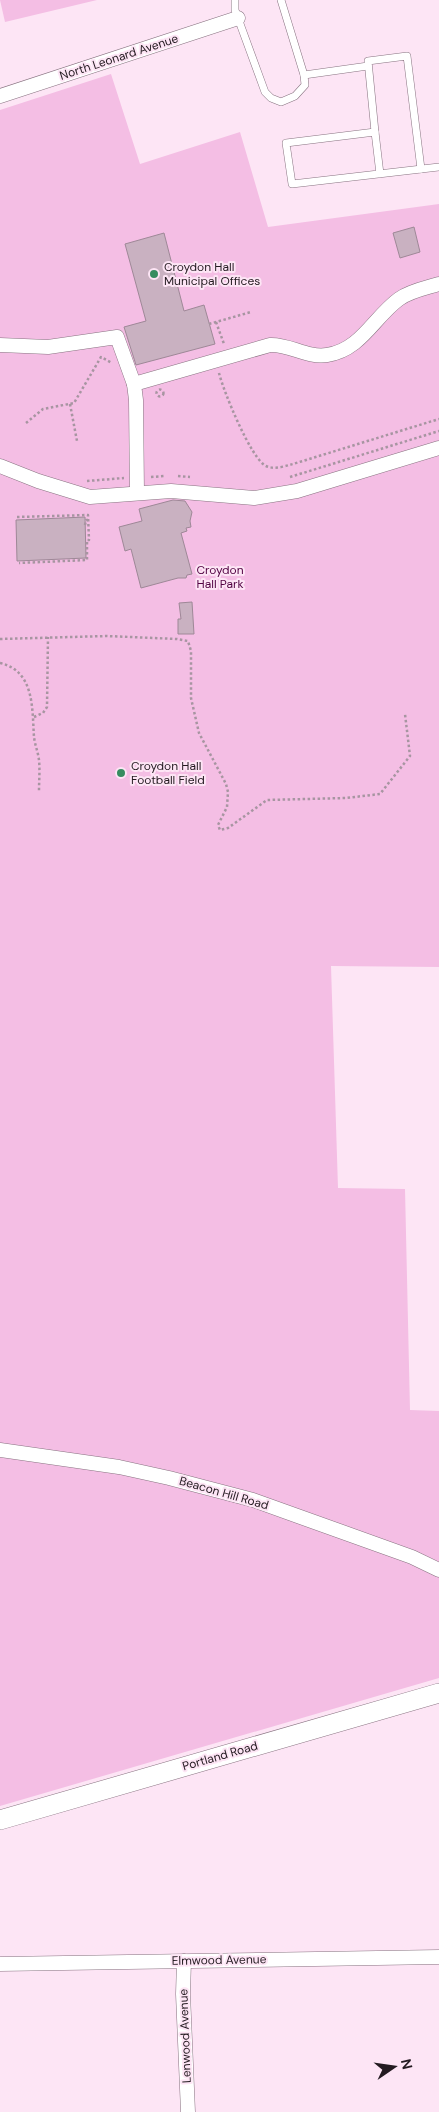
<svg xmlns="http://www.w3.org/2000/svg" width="439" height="2112" font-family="'DM Sans',sans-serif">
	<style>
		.green { fill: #f4bee4 }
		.building { fill: #c9b1c1; stroke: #9e8897 }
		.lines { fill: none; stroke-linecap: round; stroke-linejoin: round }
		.lane-casing { stroke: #887381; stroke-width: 8 }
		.street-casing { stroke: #887381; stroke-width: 15 }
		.secondary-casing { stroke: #887381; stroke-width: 20 }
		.path { stroke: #a795a1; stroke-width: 2.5; stroke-dasharray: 2.5 2.5; stroke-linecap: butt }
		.lane { stroke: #fff; stroke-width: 7 }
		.street { stroke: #fff; stroke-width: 14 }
		.secondary { stroke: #fff; stroke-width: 19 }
		.poi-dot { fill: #368c60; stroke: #fde5f5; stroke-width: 2 }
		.labels { text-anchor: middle; stroke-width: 4; stroke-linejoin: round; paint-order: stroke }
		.street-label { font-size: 12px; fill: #231a20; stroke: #fde5f5 }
		.poi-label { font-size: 12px; fill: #231a20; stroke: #fde5f5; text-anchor: start }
		.park-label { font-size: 12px; fill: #510242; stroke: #fde5f5 }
	</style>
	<rect width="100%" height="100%" fill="#fde5f5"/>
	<g class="green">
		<path d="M0,0h97l-92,22z"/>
		<path d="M111,74l29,90 100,-32 28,95 171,-23v763l-108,-1 7,222 67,1 5,221 29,1v267l-439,128v-1696z"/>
	</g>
	<g class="building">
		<path d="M414,227l6,25 -20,6 -7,-25z"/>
		<path d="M164,233l20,78 20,-6 11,39 -79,21 -12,-38 22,-6 -21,-77z"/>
		<path d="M173,500l12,1 7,11 -2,9 1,6 -5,1 1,3 -6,2 11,41 -5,1 -1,3h-8l-37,10 -10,-39 -6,2 -6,-24 23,-6 -3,-12z"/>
		<path d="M85,517l1,41 -69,3 -1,-41z"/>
		<path d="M192,602l2,32h-16v-15h3l-2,-16z"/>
	</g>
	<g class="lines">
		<g class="lane-casing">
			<g id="lane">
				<path d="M235,0v10l30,82 6,6 10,4 14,-6 10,-11 -1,-10 -23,-75"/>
				<path d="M304,75l64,-9"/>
				<path d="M375,132l-7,-71 39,-5 14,113"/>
				<path d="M380,174l-5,-42 -89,11 6,41 147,-17"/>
			</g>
		</g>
		<g class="street-casing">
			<g id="street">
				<path d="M0,96l238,-78"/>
				<path d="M0,345l48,2 69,-10 17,47"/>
				<path d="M0,466l38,15 52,16 81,-6 83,7 43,-7 142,-43"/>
				<path d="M137,493l-1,-93 -2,-16 136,-39c20,-1 36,13 57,10 34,-5 47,-38 72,-56 11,-8 27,-11 40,-15"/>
				<path d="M0,1450l119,17 50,11 84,22 159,57 27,13"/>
				<path d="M184,1961l-1,33 5,118"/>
				<path d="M0,1964l439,-7"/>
			</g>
		</g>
		<g class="secondary-casing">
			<path id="secondary" d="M0,1820l439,-127"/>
		</g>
		<g class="path">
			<path d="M216,322l8,22"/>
			<path d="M209,324l42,-12"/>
			<path d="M219,373c4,17 32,86 47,93 9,4 19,0 27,-2l146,-45"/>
			<circle cx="160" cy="393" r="3.5"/>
			<path d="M70,404l7,37"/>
			<path d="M26,423l17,-14 31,-6 27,-46 11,6"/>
			<path d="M178,476l12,1"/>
			<path d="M151,477l14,-1"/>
			<path d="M290,477l149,-46"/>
			<path d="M87,481l37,-3"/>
			<path d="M17,517l71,-2 1,25h-2v20l-68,3"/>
			<path d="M85,525l1,-5h2"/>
			<path d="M0,639l107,-3 70,3 11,2 3,10v47l8,35 27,51 2,8 -1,15 -9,18 2,5 8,-2 39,-28 79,-2 34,-4 30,-38 -5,-42"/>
			<path d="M0,663c35,8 32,46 34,74 1,8 4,15 5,23 1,10 0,21 0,31"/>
			<path d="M34,717l9,-4 4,-6 1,-70"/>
		</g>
		<use href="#lane" class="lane"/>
		<use href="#street" class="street"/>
		<use href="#secondary" class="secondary"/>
	</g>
	<g class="poi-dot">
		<circle cx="154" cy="274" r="5"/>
		<circle cx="121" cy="773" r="5"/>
	</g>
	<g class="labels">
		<g class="street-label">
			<text transform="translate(119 57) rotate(-18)" y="4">North Leonard Avenue</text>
			<text transform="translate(224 1493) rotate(16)" y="4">Beacon Hill Road</text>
			<text transform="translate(220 1756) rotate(-16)" y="4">Portland Road</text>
			<text transform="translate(219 1960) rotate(-1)" y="4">Elmwood Avenue</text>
			<text transform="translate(185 2036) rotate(-92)" y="4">Lenwood Avenue</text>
		</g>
		<g class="poi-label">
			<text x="164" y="271">Croydon Hall<tspan x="164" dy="14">Municipal Offices</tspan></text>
			<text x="131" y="770">Croydon Hall<tspan x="131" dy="14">Football Field</tspan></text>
		</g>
		<g class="park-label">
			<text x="220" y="574">Croydon<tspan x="220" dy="14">Hall Park</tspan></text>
		</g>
	</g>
	<g transform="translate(394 2067) rotate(77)" stroke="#fde5f5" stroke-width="4" paint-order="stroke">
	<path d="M0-4L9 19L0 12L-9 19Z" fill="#231a20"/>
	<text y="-8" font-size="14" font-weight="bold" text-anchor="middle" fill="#231a20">N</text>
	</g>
</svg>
